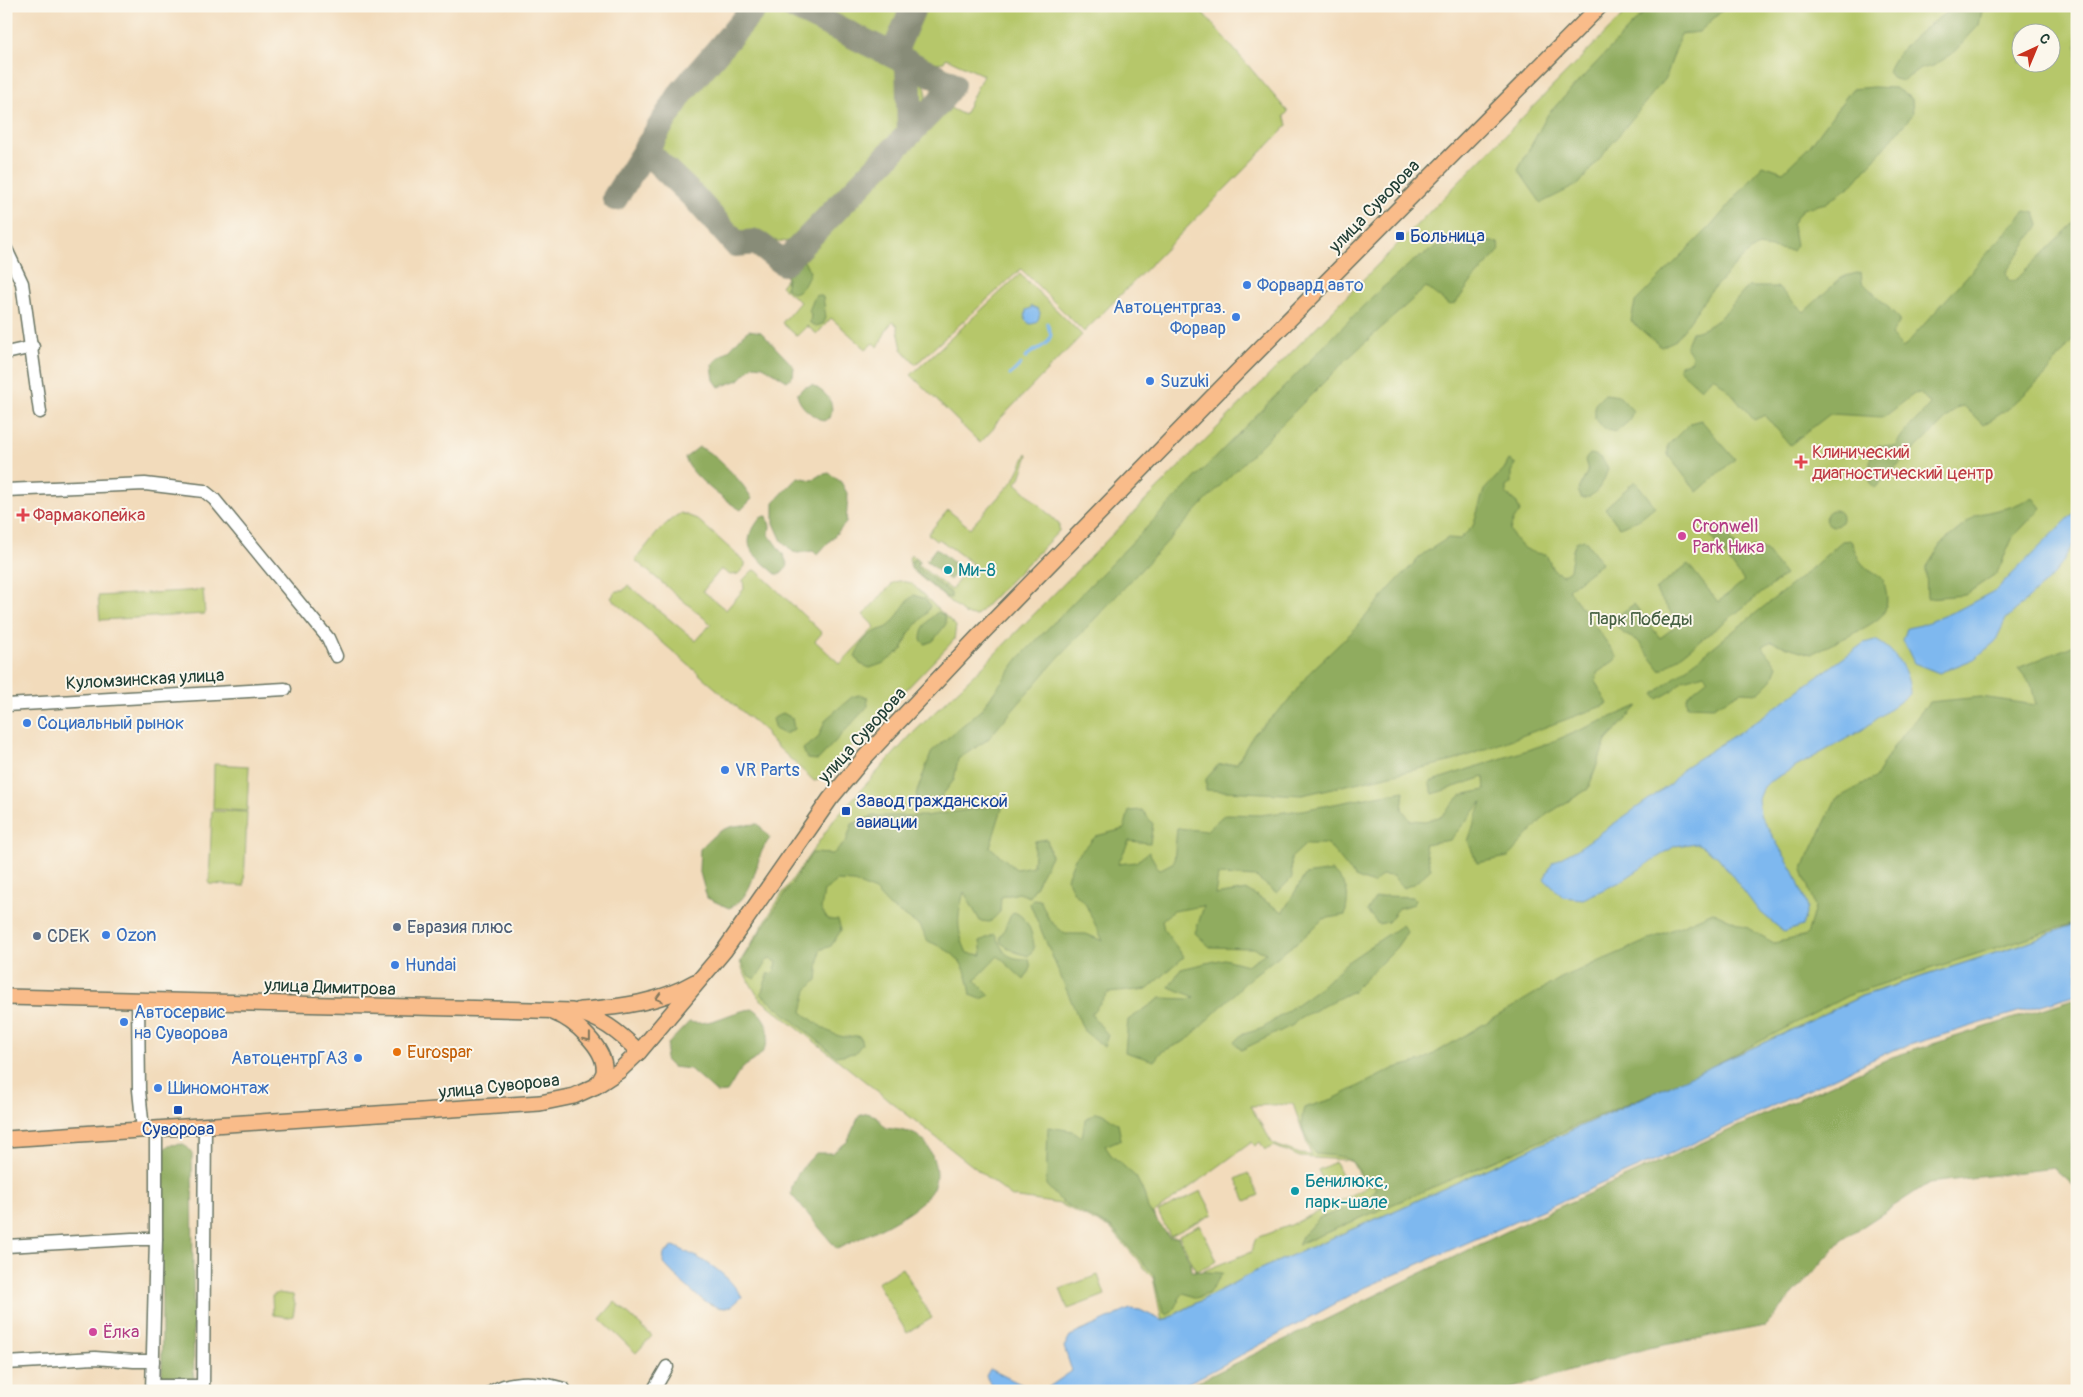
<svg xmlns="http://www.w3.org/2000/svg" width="2083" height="1397" font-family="Pangolin,sans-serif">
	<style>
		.green { fill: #b6c76a; stroke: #6a824f; fill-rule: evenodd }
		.forest { fill: #90ac5e; stroke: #587449 }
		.water { fill: #7eb8ef; stroke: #4e7a92 }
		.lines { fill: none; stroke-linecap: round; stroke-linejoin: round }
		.stream { stroke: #7eb8ef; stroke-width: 3 }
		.taxiway { stroke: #888c78; stroke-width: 26 }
		.minor-casing { stroke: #697463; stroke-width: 15 }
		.major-casing { stroke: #697463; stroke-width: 18 }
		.minor { stroke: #fff; stroke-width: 12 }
		.major { stroke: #f9bc8a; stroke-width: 15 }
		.oneway { stroke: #81765b }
		.transit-dot { fill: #1a4fb4; stroke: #fbf7ec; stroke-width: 2 }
		.shop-dot { fill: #3f7fe0; stroke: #fbf7ec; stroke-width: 2 }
		.health-dot { fill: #e0444e; stroke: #fbf7ec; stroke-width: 2 }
		.hotel-dot { fill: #d1479c; stroke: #fbf7ec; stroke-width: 2 }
		.culture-dot { fill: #0f9aa8; stroke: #fbf7ec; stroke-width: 2 }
		.service-dot { fill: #5c6f8a; stroke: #fbf7ec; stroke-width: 2 }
		.food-dot { fill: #e8710a; stroke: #fbf7ec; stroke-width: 2 }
		.labels { text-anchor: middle; stroke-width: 4; stroke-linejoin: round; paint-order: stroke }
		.street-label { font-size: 18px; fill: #1f3d34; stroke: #fbf7ec }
		.transit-label { font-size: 18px; fill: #164399; stroke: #fbf7ec; text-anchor: start }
		.shop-label { font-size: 18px; fill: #366cbe; stroke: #fbf7ec; text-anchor: start }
		.health-label { font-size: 18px; fill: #be3a42; stroke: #fbf7ec; text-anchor: start }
		.hotel-label { font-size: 18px; fill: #b23c85; stroke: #fbf7ec; text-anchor: start }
		.culture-label { font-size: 18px; fill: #0d838f; stroke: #fbf7ec; text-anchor: start }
		.park-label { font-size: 18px; fill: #456042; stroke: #fbf7ec }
		.service-label { font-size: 18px; fill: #4e5e75; stroke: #fbf7ec; text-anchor: start }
		.food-label { font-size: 18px; fill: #c56008; stroke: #fbf7ec; text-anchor: start }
	</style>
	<rect width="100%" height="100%" fill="#fbf7ec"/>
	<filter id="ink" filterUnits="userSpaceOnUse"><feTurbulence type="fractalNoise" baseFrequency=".02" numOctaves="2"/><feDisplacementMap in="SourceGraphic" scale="10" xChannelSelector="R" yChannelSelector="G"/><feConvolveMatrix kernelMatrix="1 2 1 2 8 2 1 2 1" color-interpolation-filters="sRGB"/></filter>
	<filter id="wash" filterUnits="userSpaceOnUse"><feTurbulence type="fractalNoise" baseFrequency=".0096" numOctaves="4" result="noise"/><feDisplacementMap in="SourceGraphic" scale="20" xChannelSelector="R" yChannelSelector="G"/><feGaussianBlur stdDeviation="1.12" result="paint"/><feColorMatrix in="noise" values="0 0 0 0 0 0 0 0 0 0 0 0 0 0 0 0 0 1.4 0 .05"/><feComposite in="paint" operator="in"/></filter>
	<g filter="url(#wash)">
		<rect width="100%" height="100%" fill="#f2dbbb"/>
		<g class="green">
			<path d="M808,6h99l-15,29 -14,10 -61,-30z"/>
			<path d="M917,6h280l91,106 -4,4 4,9 -204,207 -63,-63 -105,95 -14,-15 -5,-24 -4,-3 -5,5 -10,20 -5,-4 -7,6 -35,-31 -14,16 -10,-8 -10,10 -15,-13 18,-21 -19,-16 6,-8 -2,-2 20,-26 132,-139 9,-5 18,9 19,-40 -37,-17 -2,4 -28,3 -17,-9 2,-17z"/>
			<path d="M1632,6h445v917l-57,22 -159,51 -76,37 -393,179 -134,58 -96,51 -9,-43 -42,-49 -51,-25 -48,-7 -253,-199 -15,-25 -4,-11 42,-68 54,-77 76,-83 73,-70zM2020,32h30v30h-30zM1293,1104l18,51h-1l-10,-1 -27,-10 -23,-38zM1252,1142l3,4 5,-4 5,8 9,-4 26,11 46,3 6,2 14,26 -75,37 -35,13 -5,14 -63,25 -35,-63z"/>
			<path d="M773,9l12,3 107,52c15,14 9,54 5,72l-104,106 -56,-4 -6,-4 -36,-39 -43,-41v-4l35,-58 61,-72 14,-9z"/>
			<path d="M910,73c26,12 16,31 2,48z"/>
			<path d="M1020,274l62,61 -86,88 -2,5 -14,15 -69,-68z"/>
			<path d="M1027,453l1,2 -8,23 -4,5 43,41v7l-83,85 -10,-1 -55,-46 -2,-11 2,-3 9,6 -2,4 33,25 21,-27 -33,-24 -3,2 -8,-7 20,-24 22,18 44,-48z"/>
			<path d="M681,513l16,6 48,43v4l-7,8 -8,1 -9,-6 -18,22 23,19 18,-21 -1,-9 10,-10 4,1 65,62 -7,8 25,23 35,-37 -12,-12 31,-33 6,-1 11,2 45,43 -2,14 -135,140 -5,1 -47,-44 -1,-5 -155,-134 5,-7h7l5,-6 68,56 15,-17 -76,-64c14,-16 27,-37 46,-47z"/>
			<path d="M203,590l2,24 -105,6 -2,-24z"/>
			<path d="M214,764l35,2 -2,45 -34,-2z"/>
			<path d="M212,811l35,1 -3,74 -35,-2z"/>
			<path d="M1335,1162l8,17 -17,8 -8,-17z"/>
			<path d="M1248,1173l11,22 -13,6 -10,-22z"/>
			<path d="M1201,1191l12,23 -43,22 -12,-24z"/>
			<path d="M1200,1225l17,36 -21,10 -17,-36z"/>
			<path d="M902,1268l30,50 -25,15 -30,-50z"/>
			<path d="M1098,1275l7,20 -37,14 -8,-20z"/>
			<path d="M278,1293l15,2 2,10 -2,11 -4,1 -16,-2 -1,-19z"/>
			<path d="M615,1302l37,34 -16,17 -36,-34z"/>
		</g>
		<g class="forest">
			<path d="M1650,6h77l-28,26 -18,2 -15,43 -87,107 -38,19 -23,-33 30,-56z"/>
			<path d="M1958,6h25l-4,19 -27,29 -19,12 -13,3 -17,12 -9,-2 -6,-7c6,-23 50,-56 70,-66z"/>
			<path d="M1873,87l22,1 17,11 1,15 -60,70 -27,19 -24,6 -10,15 4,22 -4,5 -34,-5 -14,10 -35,37 -33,47 -15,7 -30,-26 4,-19 77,-77 51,-60 20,7 26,-25 43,-58z"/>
			<path d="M2025,211l10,2 4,12 -33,47 2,8 7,1 62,-61v114l-32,42 -37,33 -25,16 -19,-19 -6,1 -83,81 -6,-6 3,-4c-2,-13 -5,-26 7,-33l16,2c8,-17 23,-27 35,-42l-1,-3 -9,-9 -6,1 -30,23 -54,-3 -40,31 -25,-30 -11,5 -21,-25 -20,-19 -11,12h-2l-21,-19 1,-4 11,-4 1,-6 -6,-8 6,-15c23,-3 41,-29 56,-45h29l27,25 38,-35 19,-5 1,10 38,37 -1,4 -8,12 12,13z"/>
			<path d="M1453,236l45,7 2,7 -28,31 -17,23 -6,1 -23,-18 -79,72 -132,132 -158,168 -70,81 -29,19 -4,21 -20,26 -15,-2 -3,-10 16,-43 49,-41 38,-52 353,-361 40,-35z"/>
			<path d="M794,261h10l6,11c-4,10 -6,18 -17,21l-7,-5 1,-11 -2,-5z"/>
			<path d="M819,295l4,2 3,21 -3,6 -7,2 -6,-3 1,-9 -2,-3 6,-15z"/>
			<path d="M749,330l12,2 33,35 -1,9 -6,5 -24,-15 -9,-1 -15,15 -20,7 -5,-7 -2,-15c6,-8 11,-10 18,-16 7,-7 10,-13 19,-19z"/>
			<path d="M812,385c14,8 24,16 18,33l-7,3c-11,-6 -24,-14 -26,-27l6,-6z"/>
			<path d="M1605,394l14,2 14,15 -4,10 -13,11 -12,-3 -9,-11v-14z"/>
			<path d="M1701,420l34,39 -38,33 -29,-37v-10l22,-22z"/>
			<path d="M699,447c16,6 45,36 53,52l-11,11c-17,-10 -50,-34 -56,-52z"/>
			<path d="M1590,454c9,1 14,6 18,14 -3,12 -12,31 -27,30l-3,-6 10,-22 -3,-10z"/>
			<path d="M1509,460l7,4 -5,8v11l-5,4v7l11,9 3,9 -6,7 -4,11c8,15 18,24 36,24l7,16 9,5 8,-5 3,-20 3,-8 8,-3 18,24 -34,26 50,69 -21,15 -1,10 12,21 -155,57 -151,34 -96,-5v-11l12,-14 19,-2 16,-28 34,-32 22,-30 43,-41 40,-46 31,-32 25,-16 12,1 13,-13 11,-36 20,-21z"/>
			<path d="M829,473l12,9 7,13 -2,28 -29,32 -4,-4 -15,2 -5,-1 -11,-11 -8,-18v-21l24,-25 14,3 8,-5z"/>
			<path d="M1635,481l20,25 -17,14 -19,7 -14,-19z"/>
			<path d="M2033,498l8,10 -28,29 -16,36 -32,22 -38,3 -1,-30 16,-25 34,-28 34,-8z"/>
			<circle cx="1834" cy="518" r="8"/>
			<path d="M767,516l3,10 -1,9 15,21 4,10 -7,8h-5c-25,-22 -38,-27 -15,-57z"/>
			<path d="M1722,528l23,29 8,-11 13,5 19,24 -124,96 -23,-30 -14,-7 -12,-14 22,-16 26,34 19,-14 -24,-34 33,-26 30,38 26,-21 -33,-44z"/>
			<path d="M1851,540c8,24 11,26 32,39 3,11 7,24 0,35 -8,12 -57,32 -72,40l-40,-12 -8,4 4,8 10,11 -5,15 -13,13 -18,-1 -28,15 -26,-1 -1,-9 22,-18 -4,-5 -21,6 -11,11 -14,8 -4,-5 151,-120 37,-33z"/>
			<path d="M936,548l24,20 -10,12 -24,-19z"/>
			<path d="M915,559l3,3 -1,5 34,26v5l-6,-1 -32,-28 -2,-8z"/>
			<path d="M914,595l11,4 5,7 -4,8 -17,19 -7,17 -18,13 -14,5 -10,-4 -5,-8c4,-9 10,-20 20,-24 4,-3 11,-3 14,-6 10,-9 13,-22 25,-31z"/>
			<path d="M938,612l6,3 2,9 -13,17 -8,3 -4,-4c0,-12 7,-21 17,-28z"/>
			<path d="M2077,644v278l-226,72 -152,79 -401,172 4,-9 17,-18 46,-16 11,-13 -2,-4h-7c-18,-32 -16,-27 -52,-31 -9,-17 -17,-27 -11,-46l29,-9 62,-31 27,-7 139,-83 152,-66 33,15 28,16 33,-8 8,-28 -13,-37 34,-71 39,-21 17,-29 37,-47 52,-5 55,8 -5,-21 -13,-16z"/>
			<path d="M859,695l8,2 1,9 -50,54 -11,-1 -4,-10 15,-11 8,-19 26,-22z"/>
			<path d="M1638,706l-32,35 -18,48 -42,26 -38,42 -31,6 -9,-22 14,-39 -32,38 -26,4 7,25 -17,15 -11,4 -10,-12 -11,-1 -9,9 -18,-7 -27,-33h-22l-15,14 1,20 -15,15 -21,-16 -38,-2 -3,20 32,-5 36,22 22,-37 27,-4c18,16 17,23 13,44l-22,4 -18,17 -54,41 -64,63 -26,12 -7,9 -29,-9 3,-32 33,-22 27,1 7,-2 -26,-10 12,-18 43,-10 23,6 19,-12 -13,-5 -43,-1 -15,-14 9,-27 -31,5 -11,9 2,10 20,27 -36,32 -40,4 -17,21 17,21 -4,12 -20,-16 -54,-127 3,-5 7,1 10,21 15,13h21l17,7 -18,-38 -11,-10 -7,-15 8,-20 21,-22 28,-7 5,-18 13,-1 11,14 -3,19 -21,-2 -11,23 18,-2 13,-10 10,18 15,-8 3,-34 29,3 19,-17 35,1 42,-5 102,-19 -2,18 8,11 15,1 17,-5 19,-21 24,-5 -1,-13 -51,17 -4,-12 120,-39z"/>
			<path d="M783,713l9,5 2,11 -9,5 -10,-5 -3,-10z"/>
			<path d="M1003,805l-13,42 26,22 17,-3 2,-25 12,-2 4,17 -21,41 -11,-4 -18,4 -1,15 -10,10 -10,-1 -16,-29c-7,25 -8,37 3,61l15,2 -2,-14 15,-7c9,20 11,25 34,25l2,9 -7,12 -26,-24 -23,24 15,15 -9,4 -10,-4c-5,-33 -13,-41 -43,-54l-8,-15 -31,-20 -14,-15 -21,-9 -17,-1 -13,10 -3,18 7,11h10l3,10 -10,16 -11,4 -3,30 -10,10 -5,22c12,9 27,23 42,25 6,1 10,-3 16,0l2,7 -7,9 -19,3 -75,-62 7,-20 6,-1 3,-11 -7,-3 -5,3 -2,7 -8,10 -7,-4 -7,-14 71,-108 21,1 13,-12 6,-18 21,-8h52z"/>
			<path d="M758,824l12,14c-4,6 -8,11 -10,18 -6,19 -11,44 -31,52l-22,-10 -8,-29 1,-20c22,-23 26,-23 58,-25z"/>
			<path d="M1385,896l28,1 3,3 -2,4 -15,4 -11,14 -10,2 -11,-13 8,-13z"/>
			<path d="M1014,912c14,5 20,24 20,37l-6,7 -15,-5 -12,-8 -1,-6c6,-8 7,-19 14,-25z"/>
			<path d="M1402,925l5,7 -11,16 -43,43 -54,27 -6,7 -52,25 -7,-8 7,-7 22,-7 58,-41 25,-24z"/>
			<path d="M2077,998v140h-5l-2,20 7,4v20l-4,3 -19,-17 -125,15 -87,57 -77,86 -117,22 -145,43h-324l349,-170 364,-164z"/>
			<path d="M754,1009c17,12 19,34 4,48 -4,5 -12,7 -16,12 -6,6 -10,16 -15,23l-10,1 -27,-24 -18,-2 -7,-7 3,-16 21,-22c24,5 42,-12 65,-13z"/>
			<path d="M1096,1112l8,2 14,10 3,15 -16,7 6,9 25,22 8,16 4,16 21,28h9l13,26 1,8 31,2 -15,21 -12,4 -12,-5c-9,8 -6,15 -17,22l-4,-3 -10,-38 -41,-46 -49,-25 -17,-18 2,-58 25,4 9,6 3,-17z"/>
			<path d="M867,1113l9,3 10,12c22,3 37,4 46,27 4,11 6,22 1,33 -11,24 -73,50 -96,61l-46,-55c2,-19 13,-28 25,-41h16l15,-11 12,-26z"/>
			<path d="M184,1144l8,8 2,239h-32l-1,-239 8,-7z"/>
		</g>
		<g class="water">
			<path d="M1031,306l7,3 2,4c-1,6 -3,11 -10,11l-5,-4 1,-10 5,-2z"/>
			<path d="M2077,510v33l-5,3 -17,28 -49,45 -11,23 -21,17 -35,14 -25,-10 -11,-23 4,-12 14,-3 37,-15 38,-20z"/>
			<path d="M1875,640c20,9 35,33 35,54l-48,36 -93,52 -7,7 -4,10 2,16 34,57 14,36 -6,18 -18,6 -26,-22 -40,-53 -21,-14 -22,3 -55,36 -37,17 -20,-2 -19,-18 9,-17 23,-12 92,-64 17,-19 67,-43 112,-81z"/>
			<path d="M2077,923v71l-184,56 -210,98 -319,140 -154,84 -39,19h-128l29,-20 -8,-24 6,-11 60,-27 10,1 23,11 95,-51 134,-58 393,-179 77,-37 158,-51z"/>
			<path d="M674,1246c29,14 50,23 68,51 -4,3 -9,9 -13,10 -20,7 -53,-31 -66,-44l1,-9z"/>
			<path d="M990,1369l45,22h-41l-8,-15z"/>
		</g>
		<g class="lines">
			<g class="stream">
				<path d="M1025,358c8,-10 22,-9 26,-23l-4,-12"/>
				<path d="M1010,375l11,-11"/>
			</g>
			<g class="taxiway">
				<path d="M893,55l21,-49"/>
				<path d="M908,63l2,70"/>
				<path d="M645,150l50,48 41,46 20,-2 28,21 154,-159 14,-20 -160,-78"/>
				<path d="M615,198l67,-106 74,-86"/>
			</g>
		</g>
	</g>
	<g filter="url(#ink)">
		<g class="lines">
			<g class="minor-casing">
				<g id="minor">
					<path d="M6,249l16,34 18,129"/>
					<path d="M6,353l27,-6"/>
					<path d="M6,490l139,-6 59,7 10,8 114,139 8,18"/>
					<path d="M6,705l279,-16"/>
					<path d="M138,1001l1,89 4,40"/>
					<path d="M6,1246l126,-7h24"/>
					<path d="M6,1363l89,-5 39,3h19"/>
					<path d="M152,1386h51"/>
					<path d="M152,1391l4,-152v-110"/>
					<path d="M203,1391l2,-265"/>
					<path d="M493,1391c22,-13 48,-9 71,-2"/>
					<path d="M653,1391l14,-24"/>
				</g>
			</g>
			<g class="major-casing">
				<g id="major">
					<path d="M6,997l566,14c27,5 48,22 67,41"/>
					<path d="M580,1010c41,-3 79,-7 115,-28"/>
					<path d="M555,1013c19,7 52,36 49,59 -1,5 -5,9 -8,14"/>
					<path d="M6,1139l534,-36 34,-7 22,-10 23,-15 20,-19 85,-101 106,-152 35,-42 113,-120 259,-265 363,-366"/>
				</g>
			</g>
			<use href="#minor" class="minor"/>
			<use href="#major" class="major"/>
		</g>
		<defs><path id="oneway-chevron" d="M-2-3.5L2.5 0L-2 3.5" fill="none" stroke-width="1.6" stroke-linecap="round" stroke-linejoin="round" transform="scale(1.25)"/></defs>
		<g class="oneway">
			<use href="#oneway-chevron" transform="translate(659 998) rotate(164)"/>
			<use href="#oneway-chevron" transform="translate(588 1038) rotate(52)"/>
		</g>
	</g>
	<g class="transit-dot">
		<rect x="1395" y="231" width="10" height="10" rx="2.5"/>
		<rect x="841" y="806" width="10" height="10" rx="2.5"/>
		<rect x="173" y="1105" width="10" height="10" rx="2.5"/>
	</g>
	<g class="shop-dot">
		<circle cx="1247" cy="285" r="5"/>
		<circle cx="1236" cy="317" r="5"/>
		<circle cx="1150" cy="381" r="5"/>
		<circle cx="27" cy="723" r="5"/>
		<circle cx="725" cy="770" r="5"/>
		<circle cx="106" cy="935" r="5"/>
		<circle cx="395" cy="965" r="5"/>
		<circle cx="124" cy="1022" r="5"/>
		<circle cx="358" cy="1058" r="5"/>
		<circle cx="158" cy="1088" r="5"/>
	</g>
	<g class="health-dot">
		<path d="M1798.5 454.5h5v5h5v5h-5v5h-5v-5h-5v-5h5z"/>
		<path d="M20.5 507.5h5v5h5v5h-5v5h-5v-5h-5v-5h5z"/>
	</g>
	<g class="hotel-dot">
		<circle cx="1682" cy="536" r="5"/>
		<circle cx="93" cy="1332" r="5"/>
	</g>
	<g class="culture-dot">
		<circle cx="948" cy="570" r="5"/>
		<circle cx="1295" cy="1191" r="5"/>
	</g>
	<g class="service-dot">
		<circle cx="397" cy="927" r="5"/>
		<circle cx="37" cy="936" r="5"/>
	</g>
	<circle class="food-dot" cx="397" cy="1052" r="5"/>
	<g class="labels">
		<g class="street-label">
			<text transform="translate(1374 206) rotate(-46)" y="6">улица Суворова</text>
			<text transform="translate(145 679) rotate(-3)" y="6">Куломзинская улица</text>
			<text transform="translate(862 735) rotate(-48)" y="6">улица Суворова</text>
			<text transform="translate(330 987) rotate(2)" y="6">улица Димитрова</text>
			<text transform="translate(499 1086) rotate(-6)" y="6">улица Суворова</text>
		</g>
		<g class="transit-label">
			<text x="1410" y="242">Больница</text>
			<text x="856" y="807">Завод гражданской<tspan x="856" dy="21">авиации</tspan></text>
			<text x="178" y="1135" text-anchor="middle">Суворова</text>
		</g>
		<g class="shop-label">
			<text x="1257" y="291">Форвард авто</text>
			<text x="1226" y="313" text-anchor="end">Автоцентргаз.<tspan x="1226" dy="21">Форвар</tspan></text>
			<text x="1160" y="387">Suzuki</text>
			<text x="37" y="729">Социальный рынок</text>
			<text x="735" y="776">VR Parts</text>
			<text x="116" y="941">Ozon</text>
			<text x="405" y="971">Hundai</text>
			<text x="134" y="1018">Автосервис<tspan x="134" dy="21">на Суворова</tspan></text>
			<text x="348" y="1064" text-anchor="end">АвтоцентрГАЗ</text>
			<text x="168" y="1094">Шиномонтаж</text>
		</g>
		<g class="health-label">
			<text x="1812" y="458">Клинический<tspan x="1812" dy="21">диагностический центр</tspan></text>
			<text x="33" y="521">Фармакопейка</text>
		</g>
		<g class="hotel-label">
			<text x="1692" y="532">Cronwell<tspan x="1692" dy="21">Park Ника</tspan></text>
			<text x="103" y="1338">Ёлка</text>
		</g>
		<g class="culture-label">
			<text x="958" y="576">Ми-8</text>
			<text x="1305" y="1187">Бенилюкс,<tspan x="1305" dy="21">парк-шале</tspan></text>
		</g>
		<g class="park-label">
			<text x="1641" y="625">Парк Победы</text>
		</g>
		<g class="service-label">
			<text x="407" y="933">Евразия плюс</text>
			<text x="47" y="942">CDEK</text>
		</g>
		<g class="food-label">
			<text x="407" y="1058">Eurospar</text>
		</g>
	</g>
	<rect width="2083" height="1397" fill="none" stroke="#fbf7ec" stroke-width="25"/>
	<g transform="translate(2036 48) rotate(44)"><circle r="24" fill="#fbf7ec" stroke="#a3ada2"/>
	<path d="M0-4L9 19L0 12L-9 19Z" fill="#c8321e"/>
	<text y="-8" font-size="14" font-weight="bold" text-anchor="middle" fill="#1f3d34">С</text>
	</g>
</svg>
